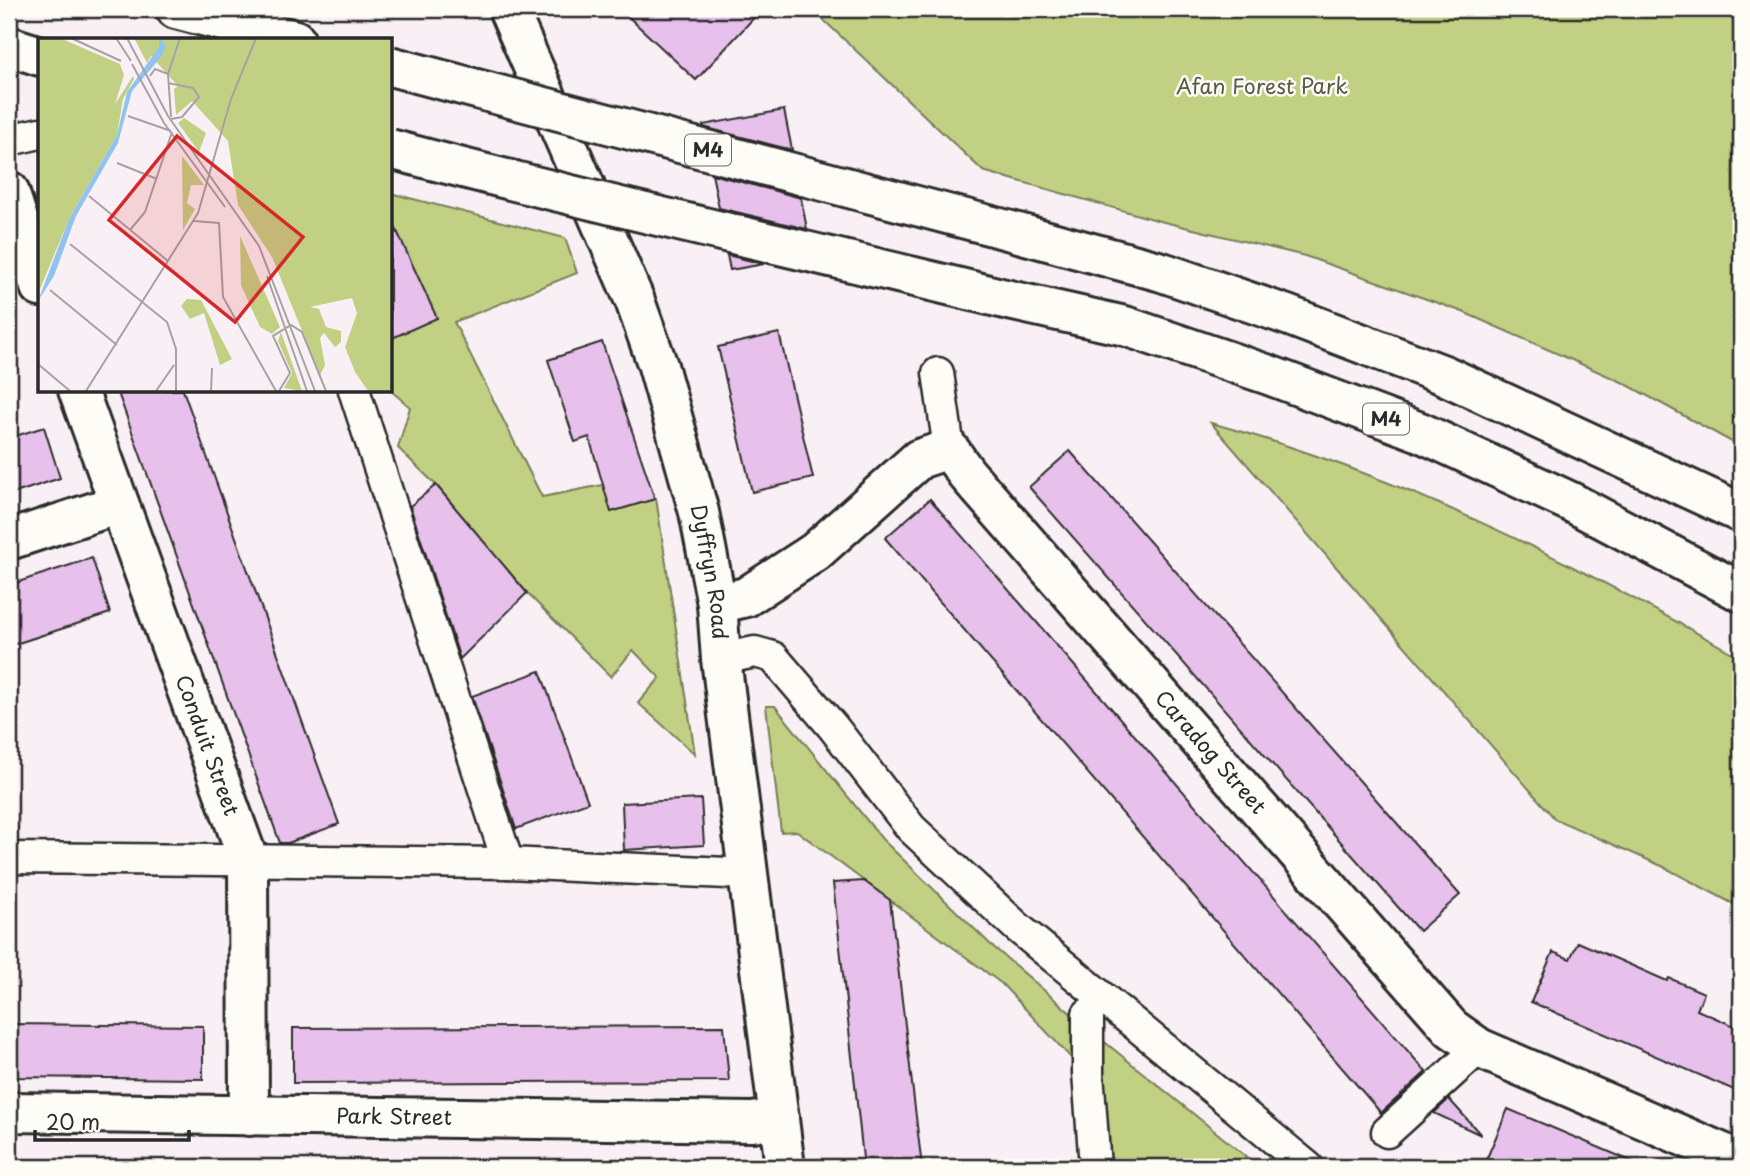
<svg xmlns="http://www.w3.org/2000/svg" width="1750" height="1176" font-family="'Playpen Sans',sans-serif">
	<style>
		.green { fill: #c2d084; stroke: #767e58; stroke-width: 2 }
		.building { fill: #e7c1eb; stroke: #2b2b2b; stroke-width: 2 }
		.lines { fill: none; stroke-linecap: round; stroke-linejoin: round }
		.lane-casing { stroke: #2b2b2b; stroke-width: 35 }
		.street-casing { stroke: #2b2b2b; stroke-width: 44 }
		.secondary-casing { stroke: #2b2b2b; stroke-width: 44 }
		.highway-casing { stroke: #2b2b2b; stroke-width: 44 }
		.lane { stroke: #fdfcf7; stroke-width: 30 }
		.street { stroke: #fdfcf7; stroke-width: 38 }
		.secondary { stroke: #fdfcf7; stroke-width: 38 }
		.highway { stroke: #fdfcf7; stroke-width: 38 }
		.highway-bridge-casing { stroke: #2b2b2b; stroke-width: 44; stroke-linecap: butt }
		.highway-bridge { stroke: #fdfcf7; stroke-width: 38 }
		.labels { text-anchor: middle; stroke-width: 5; stroke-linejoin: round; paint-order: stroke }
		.shield { fill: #fdfcf7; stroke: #6a6a68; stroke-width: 2 }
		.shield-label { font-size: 19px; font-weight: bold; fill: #2b2b2b }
		.park-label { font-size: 21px; fill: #585d46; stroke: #fdfcf7 }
		.street-label { font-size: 21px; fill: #2b2b2b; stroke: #fdfcf7 }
		.inset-road { fill: none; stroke: #a7a1a4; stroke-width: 2 }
		.view { fill: #d62828; fill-opacity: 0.15; stroke: #d62828; stroke-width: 3.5 }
		.inset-edge { fill: none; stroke: #2b2b2b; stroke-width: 3.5 }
	</style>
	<rect width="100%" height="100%" fill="#f9f0f5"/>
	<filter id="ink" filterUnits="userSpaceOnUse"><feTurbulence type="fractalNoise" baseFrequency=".0143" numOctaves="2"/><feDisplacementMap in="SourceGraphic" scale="14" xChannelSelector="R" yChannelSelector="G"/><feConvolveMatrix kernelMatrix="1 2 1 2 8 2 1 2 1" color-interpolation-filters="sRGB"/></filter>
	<g filter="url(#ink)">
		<g class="green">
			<path d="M812,9h929v438l-117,-64 -161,-71 -158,-56 -145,-35 -177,-50z"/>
			<path d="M390,193l175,45 12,35 -123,49 88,175 61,-12 9,26 44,-13 39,256 -57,-51 22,-25 -27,-28 -22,27 -84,-84 -91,-108 -38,-37 12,-41 -20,-17z"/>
			<path d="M1211,423c187,51 363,139 530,235v250l-77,-41 -109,-48z"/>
			<path d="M766,706h9l107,133 108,105 84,72 -1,44 -71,-76 -205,-153 -16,1z"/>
			<path d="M1101,1039l158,128h-148l-11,-91z"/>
		</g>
		<g class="building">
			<path d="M620,9h142l-66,71z"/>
			<path d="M784,110l8,40 -89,-23v-2z"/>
			<path d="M712,174l89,24 6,31 -88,-21z"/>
			<path d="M390,216l47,102 -47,21z"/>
			<path d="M727,255l37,9 -34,6z"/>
			<path d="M779,333l34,145 -61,14 -34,-145z"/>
			<path d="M602,342l53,157 -44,13 -22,-75 -14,5 -27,-82z"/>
			<path d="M117,390h66l156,434 -51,19h-8z"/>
			<path d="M44,427l16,51 -51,17v-57z"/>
			<path d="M1070,451l390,444 -41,36 -390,-444z"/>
			<path d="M436,485l91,108 -67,66 -50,-153z"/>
			<path d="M930,499l496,573 -45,41 -496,-575z"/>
			<path d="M92,558l18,55 -101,33v-61z"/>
			<path d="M540,671l48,131 -72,27 -44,-133z"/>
			<path d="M701,799l3,46 -80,5 -2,-47z"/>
			<path d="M864,881l26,19 32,267h-58l-31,-284z"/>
			<path d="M1578,942l89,39 2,-3 35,15 -7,17 44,19v64l-210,-91 22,-50 17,7z"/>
			<path d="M9,1024l194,2v53l-194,-2z"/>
			<path d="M724,1026l5,55 -436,2v-55z"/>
			<path d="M1449,1099l32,36 -47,-22z"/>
			<path d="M1508,1109l137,58h-162z"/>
		</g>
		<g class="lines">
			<g class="lane-casing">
				<g id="lane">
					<path d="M9,140l31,-7"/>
					<path d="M938,373l11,76"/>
					<path d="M354,390l154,473"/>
					<path d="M721,659l34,-7 18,5 60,70 78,101 106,99 291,240"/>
					<path d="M9,858l499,5 241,11"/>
					<path d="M1088,1014v59l7,94"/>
					<path d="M1387,1132l92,-84"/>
				</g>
			</g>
			<g class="street-casing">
				<g id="street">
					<path d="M9,191l31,96"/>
					<path id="s1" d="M78,390l170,469 1,257"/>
					<path d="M9,540l110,-36"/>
					<path id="s2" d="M717,604l29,-7 69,-45 104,-93 30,-10 17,24 485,555 28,20 262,113"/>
					<path id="s3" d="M9,1112l743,10 27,-4"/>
				</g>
			</g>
			<g class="secondary-casing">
				<g id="secondary">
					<path id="s4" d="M508,9l127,292 23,65 41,146 18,92 4,55 64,508"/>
				</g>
			</g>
			<g class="highway-casing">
				<g id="highway">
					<path d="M176,9l119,31"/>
					<path d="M9,46l31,10"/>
					<path d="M1026,235l136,37 125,43 157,60 297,138"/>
					<path d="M1009,300l116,26 144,49 151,57 151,70 170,90"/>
				</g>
			</g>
			<use href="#lane" class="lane"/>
			<use href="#street" class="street"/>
			<use href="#secondary" class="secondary"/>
			<use href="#highway" class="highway"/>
			<g class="highway-bridge-casing">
				<g id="highway-bridge">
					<path d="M390,66l636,169"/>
					<path d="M390,149c205,55 413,100 619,151"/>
				</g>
			</g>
			<use href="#highway-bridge" class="highway-bridge"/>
		</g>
	</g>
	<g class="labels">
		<g class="shield">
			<rect x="685" y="134.5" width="46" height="31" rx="5"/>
			<rect x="1363" y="403.5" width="46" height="31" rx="5"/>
		</g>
		<g class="shield-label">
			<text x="708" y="157">M4</text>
			<text x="1386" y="426">M4</text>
		</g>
		<g class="park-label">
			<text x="1262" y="94">Afan Forest Park</text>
		</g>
		<g class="street-label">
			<text dy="7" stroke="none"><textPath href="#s4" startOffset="600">Dyffryn Road</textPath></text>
			<text dy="7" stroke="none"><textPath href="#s1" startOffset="378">Conduit Street</textPath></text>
			<text dy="7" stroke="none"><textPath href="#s2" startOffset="684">Caradog Street</textPath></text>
			<text dy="7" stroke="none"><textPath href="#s3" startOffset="385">Park Street</textPath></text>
		</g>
	</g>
	<g transform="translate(38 38)">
		<rect width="354" height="354" fill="#f9f0f5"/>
		<path d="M0,0h22l60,26 4,11 -9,29 18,-28 1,3 -11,20 -6,36 -48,84 -31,75zM96,0h257v353h-23l-13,-19 -10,-25 12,-34 -5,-15 -42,9 9,2 7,18 15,4v11l-6,5 -11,-14 -4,5 5,27 -5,10 -48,-118 -34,-52 -10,-64 -36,-40 -16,14 -2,-26 4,-3 -27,-30 -4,7zM146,80l22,15 -7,19 -21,-29zM144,118l22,29h-13l-4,18 8,6 -12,21zM202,198l40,91 -8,7 -12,-7 -19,-42zM149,261l14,1 31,59 -12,6 -16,-52 -14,6 -9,-13zM243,294l21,59 -18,-3 8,-15 -14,-32z" fill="#c2d084"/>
		<path d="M121,0l7,7 -4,11 -30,35 -14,52 -42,73 -22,60 -16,25 31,-82 48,-84 10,-43 32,-45z" fill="#92c3ee"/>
		<path class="inset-road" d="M33,0l50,23M78,0l15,23M89,0l41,78 91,130 56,145M94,26l32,59 61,84M112,38l5,-7 13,5M130,45l25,5 6,9 -17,20 -11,2M90,78l43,15M133,79l-3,-43 12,-36M79,125l40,16M51,158l79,65M156,183l25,2 4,74 53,94M92,192l15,-18 27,-80M32,206l97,78 9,27v42M229,238l40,115M12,252l67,55M0,326l32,27M48,353l112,-178 33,-114 25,-61M118,353l18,-26M173,353l1,-23M241,353l11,-18 -17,-37 18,-11 11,7 24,59"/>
		<path class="view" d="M139,98l126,101 -68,85 -126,-102z"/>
		<rect width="354" height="354" class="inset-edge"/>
	</g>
	<rect width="1750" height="1176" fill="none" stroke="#fdfcf7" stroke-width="35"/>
	<rect x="18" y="18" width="1715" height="1141" fill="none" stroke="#2b2b2b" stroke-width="2.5" filter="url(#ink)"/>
	<path d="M35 1130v10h154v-10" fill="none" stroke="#2b2b2b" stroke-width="3.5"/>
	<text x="46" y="1130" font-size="21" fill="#2b2b2b" stroke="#fdfcf7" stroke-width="5" paint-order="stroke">20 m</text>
</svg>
